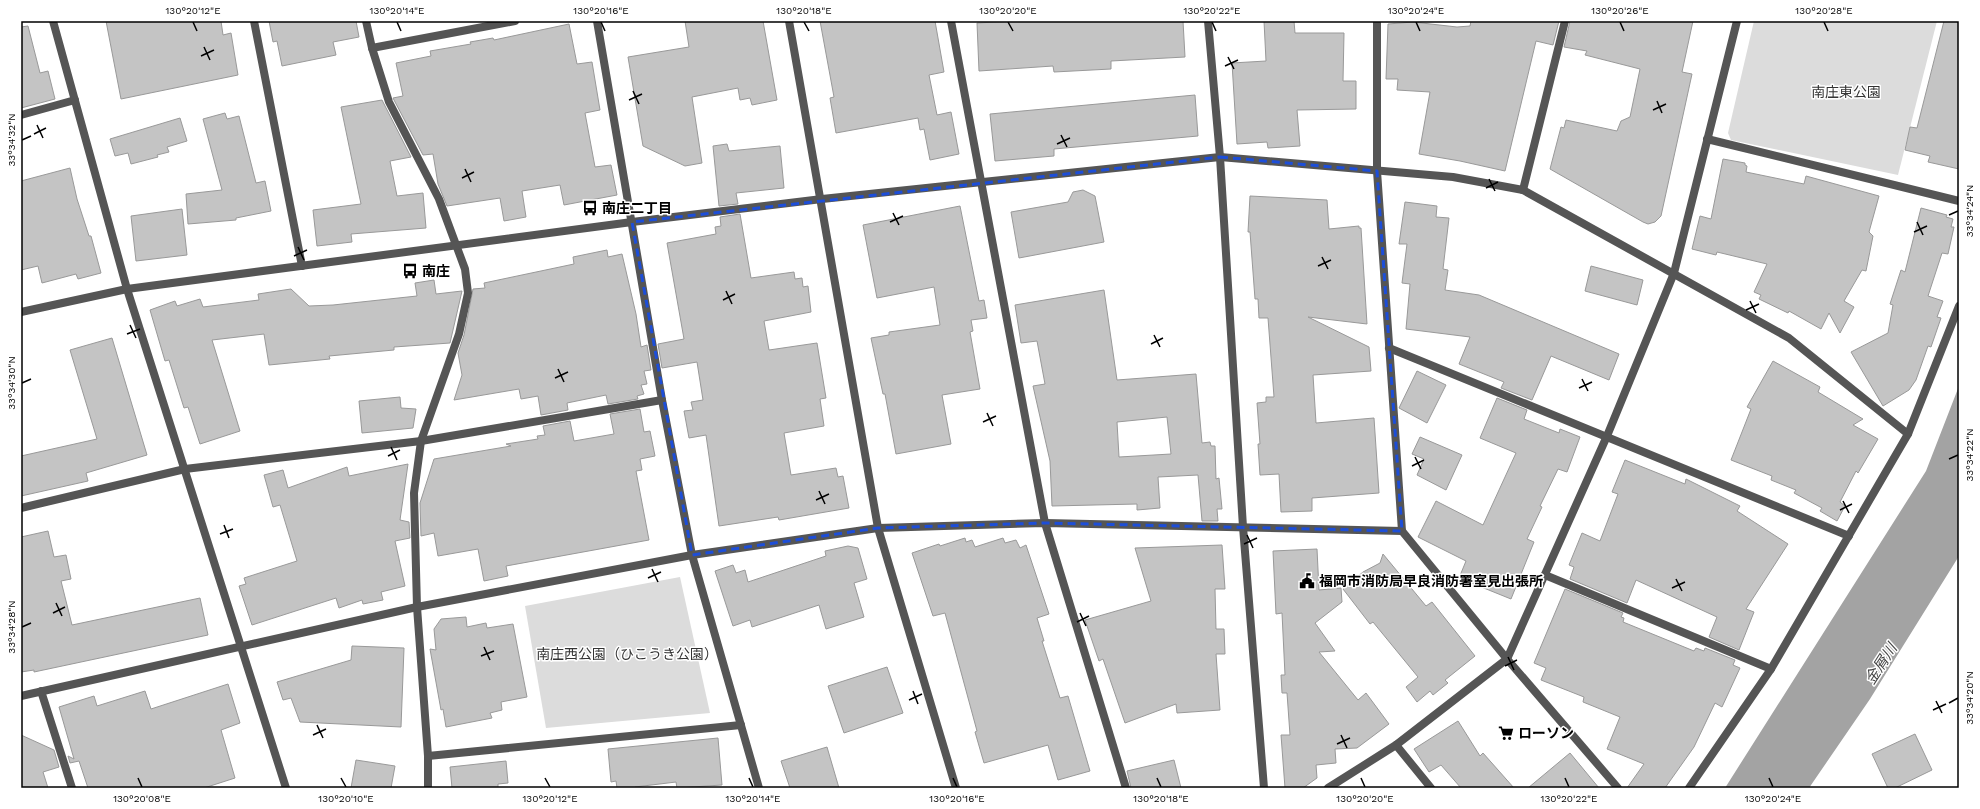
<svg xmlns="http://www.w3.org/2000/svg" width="1980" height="809" font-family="'Work Sans','Noto Sans JP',sans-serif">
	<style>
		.green { fill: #dcdcdc }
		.water { fill: #a3a3a3 }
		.building { fill: #c4c4c4; stroke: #999; fill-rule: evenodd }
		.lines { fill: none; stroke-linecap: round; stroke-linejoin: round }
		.minor { stroke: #555; stroke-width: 8 }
		.tertiary { stroke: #555; stroke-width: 8 }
		.marked { fill: none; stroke: #1d4ed8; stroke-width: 3; stroke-dasharray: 8 5; stroke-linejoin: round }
		.ticks { fill: none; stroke: #000; stroke-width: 1.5 }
		.labels { text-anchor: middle; stroke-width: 3; stroke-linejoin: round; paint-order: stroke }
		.park-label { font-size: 14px; fill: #333; stroke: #fff }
		.poi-label { font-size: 14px; font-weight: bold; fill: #000; stroke: #fff; text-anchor: start }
		.water-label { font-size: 15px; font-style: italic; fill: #444; stroke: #fff }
		.neatline { fill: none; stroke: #000; stroke-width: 1.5 }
		.ticks-label { font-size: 10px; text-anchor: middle; fill: #000 }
	</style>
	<rect width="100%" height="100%" fill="#fff"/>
	<g class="green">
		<path d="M1754,21h183l-39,154 -167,-35 -3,-7z"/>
		<path d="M680,577l30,136 -164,15 -21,-122z"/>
	</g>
	<path class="water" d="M1959,386v170l-89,143 -61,89h-84l201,-317z"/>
	<g class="building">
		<path d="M106,21h115l2,14 8,-2 7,42 -117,24z"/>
		<path d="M269,21h87l3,16 -26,5 3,13 -54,11 -5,-25 -4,1z"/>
		<path d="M685,21h78l14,79 -25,5 -2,-7 -10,2 -2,-12 -46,9 10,66 -17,3 -42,-20 -15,-89 61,-10z"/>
		<path d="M820,21h115l9,51 -15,3 8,40 14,-3 8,42 -29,6 -6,-31 -4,1 -2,-12 -82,15 -6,-35 4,-1z"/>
		<path d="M1013,21h170l2,36 -74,4v8l-57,3 -1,-6 -74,5 -2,-48z"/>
		<path d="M1264,21h30l1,12h49l-1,48h13v28l-59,1 3,36 -32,2 -1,-6 -30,2 -5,-81 34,-2z"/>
		<path d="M1471,21h88l-6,24 -17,-4 -31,130 -45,-10 -41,-7 11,-62 -33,-2 1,-11h-12l2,-55 25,-2 44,5 13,-1z"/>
		<path d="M1570,21h123l-11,51 10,2 -31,142 -6,6 -7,2 -5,-2 -93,-53 11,-42 3,1 2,-8 51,11 4,-10 9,-4 10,-48 -55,-14 2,-4 -23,-4z"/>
		<path d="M1944,21h15v148l-31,-7 2,-6 -25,-6 5,-23 7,1z"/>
		<path d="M569,24l8,40 15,-2 8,48 -15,3 10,54 16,-2 6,30 -53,10 -4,-20 -38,6 4,26 -22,4 -4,-23 -53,8 -9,-22 -5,-30 -10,1 -29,-55 -1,-2 10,-2 -7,-33 35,-7 -1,-5 41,-7 -1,-2 23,-4 1,2z"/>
		<path d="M28,26l12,47 8,-2 7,28 -34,9v-81z"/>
		<path d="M1195,95l3,41 -144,13v7l-59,5 -5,-47z"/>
		<path d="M382,100l29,57 -21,4 7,35 26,-3 3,35 -75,6 1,8 -35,4 -4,-36 48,-6 -20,-97z"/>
		<path d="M225,113l2,6 12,-3 17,67 9,-2 6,30 -35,7v2l-48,4 -2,-30 36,-4 -19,-71z"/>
		<path d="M180,118l7,23 -20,6 2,5 -12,3 1,2 -27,7 -3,-11 -13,3 -5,-17z"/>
		<path d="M727,144l2,7 51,-5 4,42 -48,5 2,11 -19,2 -6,-60z"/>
		<path d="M1723,159l22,4v2l2,1 -1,6 58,12 2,-8 73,20 -10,36 4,4 -7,35 -4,-1 -18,31 10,6 -14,26 -11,-20 -8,16 -32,-18 -1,2 -29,-14 2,-4 -7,-3 13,-28 -50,-12 -1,3 -24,-6 8,-33 11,3z"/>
		<path d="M70,168l7,31 12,37h2l10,37 -23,6 -2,-5 -34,9 -4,-17 -17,4v-89z"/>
		<path d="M1083,190l12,6 9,46 -85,16 -8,-46 57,-10 5,-10z"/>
		<path d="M1250,196l77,4 2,29 30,-3v2h2l6,96 -59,-7 61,30 2,24 -58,4 3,48 58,-5 5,75 -67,5v13l-31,1 -2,-38 -19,1 -2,-31h2l-3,-41 9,-1v-5h8l-6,-79h-9l-1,-19h-3l-5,-67h-2z"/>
		<path d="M1405,202l32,4 -1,11 13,1 -6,51 5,1 -3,20 34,5 140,59 -10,26 -58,-24 -19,44 -31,-12 3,-6 -45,-18 11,-27 -64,-8 4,-45 -8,-1 5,-39h-8z"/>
		<path d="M960,206l19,95 5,-1 3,18 -16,2 2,11 -3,1 10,57 -38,6 9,49 -55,10 -11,-60h-2l-12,-56 18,-3v-3l51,-7 -6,-38 -57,11 -14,-73z"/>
		<path d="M1921,208l26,7 -1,2 7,2 -2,8h3l-6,27 -6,-1 -14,43 15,5 -6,16 4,1 -10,29 -3,-1 -12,34 -7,10 -26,16 -32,-54 37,-19 5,-28 -3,-1 11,-34 4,2z"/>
		<path d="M182,209l5,46 -51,6 -5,-45z"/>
		<path d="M740,214l11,64 43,-6 1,7 7,-1 1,9 5,-1 3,26 -47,9 5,29 48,-7 9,55 -6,1 4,27 -40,7 7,42 45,-7 2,9 5,-1 6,32 -70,12 -1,-3 -59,9 -13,-91 -17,3 -5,-27 9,-1 -2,-8 12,-2 -6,-38 -35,6 -4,-24 26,-5 -17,-96 49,-9 -1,-7 6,-1 -1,-9z"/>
		<path d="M607,250l1,7 14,-3 14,60 5,33 6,-2 4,25 -7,1 3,13 -6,1 3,9 -7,2 1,3 -30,5 -2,-9 -39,8 1,7 -27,5 -3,-19 -17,3 -2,-10 -65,11 8,-25 -4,-22 6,-18 9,-46 12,-1 -1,-5 90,-19 -1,-7z"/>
		<path d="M1591,266l52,14 -6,25 -52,-14z"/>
		<path d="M434,280l2,14 26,-3 -12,52 -56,4v3l-65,6 1,3 -61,6 -5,-31 -52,6 28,91 -40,13 -12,-37 -4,1 -15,-48 -4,1 -15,-51 25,-9 2,5 23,-7 3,8 56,-7 -1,-6 33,-5 18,17 24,-1 84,-9 -2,-13z"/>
		<path d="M1104,290l13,90 79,-6 6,69 8,-1 1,4h4l1,33 3,-1 3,31h-5l1,12h-16l-4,-46 -40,2 2,31 -23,2v-6l-85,2 -2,-45 -17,-75 12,-2 -8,-43 -16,2 -6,-38zM1167,417l4,37 -52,3 -2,-35z"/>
		<path d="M112,338l35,117 -61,18 2,8 -67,15v-40l76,-17 -27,-89z"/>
		<path d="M1773,361l47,26 -2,5 45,27 -10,6 25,14 -20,34 -2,-2 -16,31 5,4 -8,15 -17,-10 2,-3 -28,-15 2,-3 -25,-10 1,-4 -41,-16 20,-51 -4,-2z"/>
		<path d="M1417,371l29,14 -19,38 -28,-15z"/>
		<path d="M400,397l1,11 15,1 -3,19 -51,5 -3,-32z"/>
		<path d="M1497,398l30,12 -3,9 35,14 1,-4 20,8 -13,35 -9,-3 -18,37 2,1 -15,32 7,3 -23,57 -52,-21 7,-17 -48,-24 18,-36 47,24 33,-72 -36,-15z"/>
		<path d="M640,409l4,23 6,-1 5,25 -15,3 2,11 -6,1 13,69 -143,26 2,10 -24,5 -6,-32 -40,7 -4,-23 -13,3 -1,-33 14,-44 77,-13 -5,-2 32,-5 -1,-3 8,-1 -2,-9 27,-5 4,20 40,-7 -4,-20z"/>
		<path d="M1420,437l42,18 -16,35 -29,-15 7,-16 -12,-5z"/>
		<path d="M1625,460l60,24 1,-5 54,27 -3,5 51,33 -42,65 8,3 -15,38 -30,-13 8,-20 -81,-37 -9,23 -57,-24 4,-12 -5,-2 13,-32 18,8 18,-47 -6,-2z"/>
		<path d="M408,464l-8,56 9,2 1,16 -15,3 10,45 -24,6 2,8 -20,4 -1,-4 -23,8 -3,-10 -84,27 -13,-39 7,-2 -2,-6 53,-17 -17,-56 -7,2 -9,-32 19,-5 5,18 59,-21 2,9z"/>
		<path d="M48,531l6,26 12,-2 5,24 -10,2 11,44 128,-27 8,37 -174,37v-2l-13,2v-135z"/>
		<path d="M965,538l1,4 6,-2 3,7 28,-9 2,5 11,-3 4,8 6,-3 23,69 -12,4 7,23h-2l18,57 8,-2 22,75 -32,9 -10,-35 -64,18 -9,-31 2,-1 -32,-118 -12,3 -21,-63 27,-9 1,2z"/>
		<path d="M1222,545l3,44h-10l1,40h8l1,25h-9l4,56 -43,3 -1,-9 -51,19 -22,-64 -4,2 -14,-41 66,-19 -16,-53z"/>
		<path d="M848,546l10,2 9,31 -13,4 10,34 -38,12 -7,-24 -67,22 -2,-7 -17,6 -18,-55 18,-6 3,8 9,-3 3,12 78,-26 -1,-5z"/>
		<path d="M1317,549l2,41 22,-2 1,14 -27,21 20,28 -16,1 39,48 8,-7 23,31 -32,24 -22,1 1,14 -20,2 1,13 -14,10h-18l-4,-53h9l-3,-42h-5l-1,-18h4l-3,-62 -6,1 -3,-63z"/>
		<path d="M1383,554l43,52 6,-4 43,54 -30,24 3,3 -15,12 -3,-4 -13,11 -11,-15 12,-10 -45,-55 -3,2 -27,-35 20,-17 17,-9z"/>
		<path d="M1565,589l58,24 -2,4 3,1 -1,4 71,29 2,-3 8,3 1,-3 30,12 -2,5 7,3 -18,39 -7,-4 -21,44 -29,41h-38l17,-24 -37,-15 13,-32 -37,-15 1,-5 -43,-17 5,-12 -12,-5z"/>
		<path d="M466,617l1,10 19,-4 1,5 26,-4 14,73 -26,5 1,8 -12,3 2,5 -46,9 -3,-18 -2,1 -11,-61 6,1 -2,-21 7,-10z"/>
		<path d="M352,646l52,2 -3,79 -101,-5 -9,-24 -8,2 -6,-18 74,-22z"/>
		<path d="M887,667l16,46 -59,20 -16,-47z"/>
		<path d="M228,684l12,39 -19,7 14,48 -31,10h-116l-9,-27 -9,2 -2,-7 6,3 -15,-52 35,-11 3,10 48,-15 6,18z"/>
		<path d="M1458,721l22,35 3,-3 31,35h-53l-20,-23 -12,7 -15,-23z"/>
		<path d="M1915,734l17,36 -37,18h-7l-16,-34z"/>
		<path d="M21,735l33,15 5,17 -16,5 5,16h-27z"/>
		<path d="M718,738l4,47 -45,3 -1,-6 -41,5v1h-18l-1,-7 -5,1 -3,-33z"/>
		<path d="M827,747l12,41h-49l-9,-27z"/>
		<path d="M1570,753l29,35h-71z"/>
		<path d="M356,760l39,6 -4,22h-40z"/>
		<path d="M1174,760l7,28h-50l-4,-17z"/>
		<path d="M506,761l2,22 -10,1v4h-46l-2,-21z"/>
	</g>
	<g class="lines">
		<g class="minor">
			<path d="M254,21l48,245"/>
			<path d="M366,21l6,27 17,54 50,97 26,70 3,24 -9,41 -38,107 -7,52 3,114 11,149v32"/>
			<path d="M597,21l65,379 30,155 67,233"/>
			<path d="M951,21l94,502 81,265"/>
			<path d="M1377,21v150l25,360"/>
			<path d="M372,48l143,-27"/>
			<path d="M21,115l54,-15"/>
			<path d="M1707,139l252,62"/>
			<path d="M1523,190l42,-169"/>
			<path d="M822,199l398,-42 233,20 70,13 266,148 119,96"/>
			<path d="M1389,348l460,188"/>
			<path d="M21,508l164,-39 236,-28 241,-41"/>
			<path d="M1545,575l226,94"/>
			<path d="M41,691l31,97"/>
			<path d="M21,696l396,-89 275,-52 186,-27 167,-5 357,8 105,128 111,129"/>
			<path d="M1396,745l35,43"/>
			<path d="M428,756l313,-31"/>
			<path d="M1689,788l82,-119 137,-235 51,-128"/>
		</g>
		<g class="tertiary">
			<path d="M53,21l74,268 159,499"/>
			<path d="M789,21l89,507 78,260"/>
			<path d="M1208,21l12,136 23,370 21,261"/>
			<path d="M21,312l106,-23 505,-67 190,-23"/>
			<path d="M1328,788l68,-43 111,-86 100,-223 67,-163 63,-252"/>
		</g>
	</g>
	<path class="marked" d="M1220,157l157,14 25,360 -357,-8 -167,5 -186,27 -60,-333z"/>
	<path class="ticks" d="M193,22l4,9M397,22l4,9M601,22l4,9M804,22l5,9M1008,22l5,9M1212,22l4,9M1416,22l4,9M1620,22l4,9M1824,22l4,9M204,47l6,13M201,56l13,-6M1228,57l6,12M1225,66l13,-6M633,91l6,13M629,100l13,-6M1657,101l5,12M1653,110l13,-6M37,125l6,13M34,134l12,-6M1061,135l6,12M22,140l9,-4M1057,144l13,-6M465,169l6,13M462,178l12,-6M1489,179l6,12M1486,188l12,-6M893,213l6,12M1949,215l9,-4M890,222l13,-6M1917,222l6,13M1914,232l13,-6M298,247l6,13M294,256l13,-6M1322,257l6,12M1318,266l13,-6M726,291l6,13M723,300l12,-6M1750,301l6,12M1746,310l13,-6M130,325l6,13M127,334l13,-5M1154,335l6,12M1151,344l12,-6M558,369l6,13M555,378l13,-6M1582,379l6,12M22,383l9,-4M1579,388l13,-6M987,413l6,13M983,422l13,-6M391,447l6,13M388,456l12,-6M1415,457l6,12M1949,459l9,-4M1412,466l12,-6M819,491l6,13M816,500l13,-6M1843,501l6,12M1840,510l12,-6M224,525l5,13M220,534l13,-5M1247,535l6,13M1244,544l13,-6M652,569l6,13M648,578l13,-6M1676,579l6,12M1672,588l13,-6M56,603l6,13M53,613l12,-6M1080,613l6,13M1077,622l12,-6M22,627l9,-4M484,647l6,13M481,656l13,-5M1508,657l6,13M1505,666l12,-6M913,691l5,13M909,700l13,-6M1936,701l6,12M1949,703l9,-5M1933,710l13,-6M317,725l6,13M313,735l13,-6M1341,735l6,13M1337,744l13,-6M138,778l4,9M341,778l5,9M545,778l5,9M749,778l4,9M953,778l4,9M1157,778l4,9M1361,778l4,9M1565,778l4,9M1769,778l4,9"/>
	<defs>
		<g id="bus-bare" transform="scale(1.2)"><path d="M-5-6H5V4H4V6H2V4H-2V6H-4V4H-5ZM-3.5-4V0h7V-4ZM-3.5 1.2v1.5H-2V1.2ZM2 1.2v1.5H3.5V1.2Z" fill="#000" stroke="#fff" stroke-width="2.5" paint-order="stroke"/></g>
		<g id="civic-bare" transform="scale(1.2)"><path d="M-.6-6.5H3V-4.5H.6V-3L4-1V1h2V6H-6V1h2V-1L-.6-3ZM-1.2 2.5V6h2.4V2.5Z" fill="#000" stroke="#fff" stroke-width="2.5" paint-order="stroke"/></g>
		<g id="supermarket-bare" transform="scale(1.2)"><path d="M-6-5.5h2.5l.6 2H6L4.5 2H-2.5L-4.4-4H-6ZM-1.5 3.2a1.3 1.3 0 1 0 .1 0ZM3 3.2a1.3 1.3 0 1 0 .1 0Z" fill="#000" stroke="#fff" stroke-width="2.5" paint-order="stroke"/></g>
	</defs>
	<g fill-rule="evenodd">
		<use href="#bus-bare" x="590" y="208"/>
		<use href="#bus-bare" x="410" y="271"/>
		<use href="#civic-bare" x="1307" y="581"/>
		<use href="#supermarket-bare" x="1506" y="733"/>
	</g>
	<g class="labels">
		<g class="park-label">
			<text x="1846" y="97">南庄東公園</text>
			<text x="627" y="659">南庄西公園（ひこうき公園）</text>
		</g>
		<g class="poi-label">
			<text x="602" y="213">南庄二丁目</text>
			<text x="422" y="276">南庄</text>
			<text x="1319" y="586">福岡市消防局早良消防署室見出張所</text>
			<text x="1518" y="738">ローソン</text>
		</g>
		<g class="water-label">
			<text transform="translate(1881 664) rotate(-57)" y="5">金屑川</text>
		</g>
	</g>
	<rect width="1980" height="809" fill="none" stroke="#ffffff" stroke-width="44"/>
	<rect x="22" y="22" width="1936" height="765" class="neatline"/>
	<g class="ticks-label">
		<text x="193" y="14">130°20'12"E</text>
		<text x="397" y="14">130°20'14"E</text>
		<text x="601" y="14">130°20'16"E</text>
		<text x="804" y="14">130°20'18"E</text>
		<text x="1008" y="14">130°20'20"E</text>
		<text x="1212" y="14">130°20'22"E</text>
		<text x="1416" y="14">130°20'24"E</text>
		<text x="1620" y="14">130°20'26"E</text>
		<text x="1824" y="14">130°20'28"E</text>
		<text transform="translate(11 140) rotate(-90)" y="4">33°34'32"N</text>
		<text transform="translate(1969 211) rotate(-90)" y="4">33°34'24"N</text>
		<text transform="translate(11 383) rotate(-90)" y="4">33°34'30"N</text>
		<text transform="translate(1969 455) rotate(-90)" y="4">33°34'22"N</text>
		<text transform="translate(11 627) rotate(-90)" y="4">33°34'28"N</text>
		<text transform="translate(1969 698) rotate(-90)" y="4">33°34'20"N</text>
		<text x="142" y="802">130°20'08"E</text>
		<text x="346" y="802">130°20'10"E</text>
		<text x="550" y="802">130°20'12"E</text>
		<text x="753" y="802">130°20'14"E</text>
		<text x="957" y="802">130°20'16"E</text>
		<text x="1161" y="802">130°20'18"E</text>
		<text x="1365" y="802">130°20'20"E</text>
		<text x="1569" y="802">130°20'22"E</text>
		<text x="1773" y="802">130°20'24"E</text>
	</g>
</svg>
